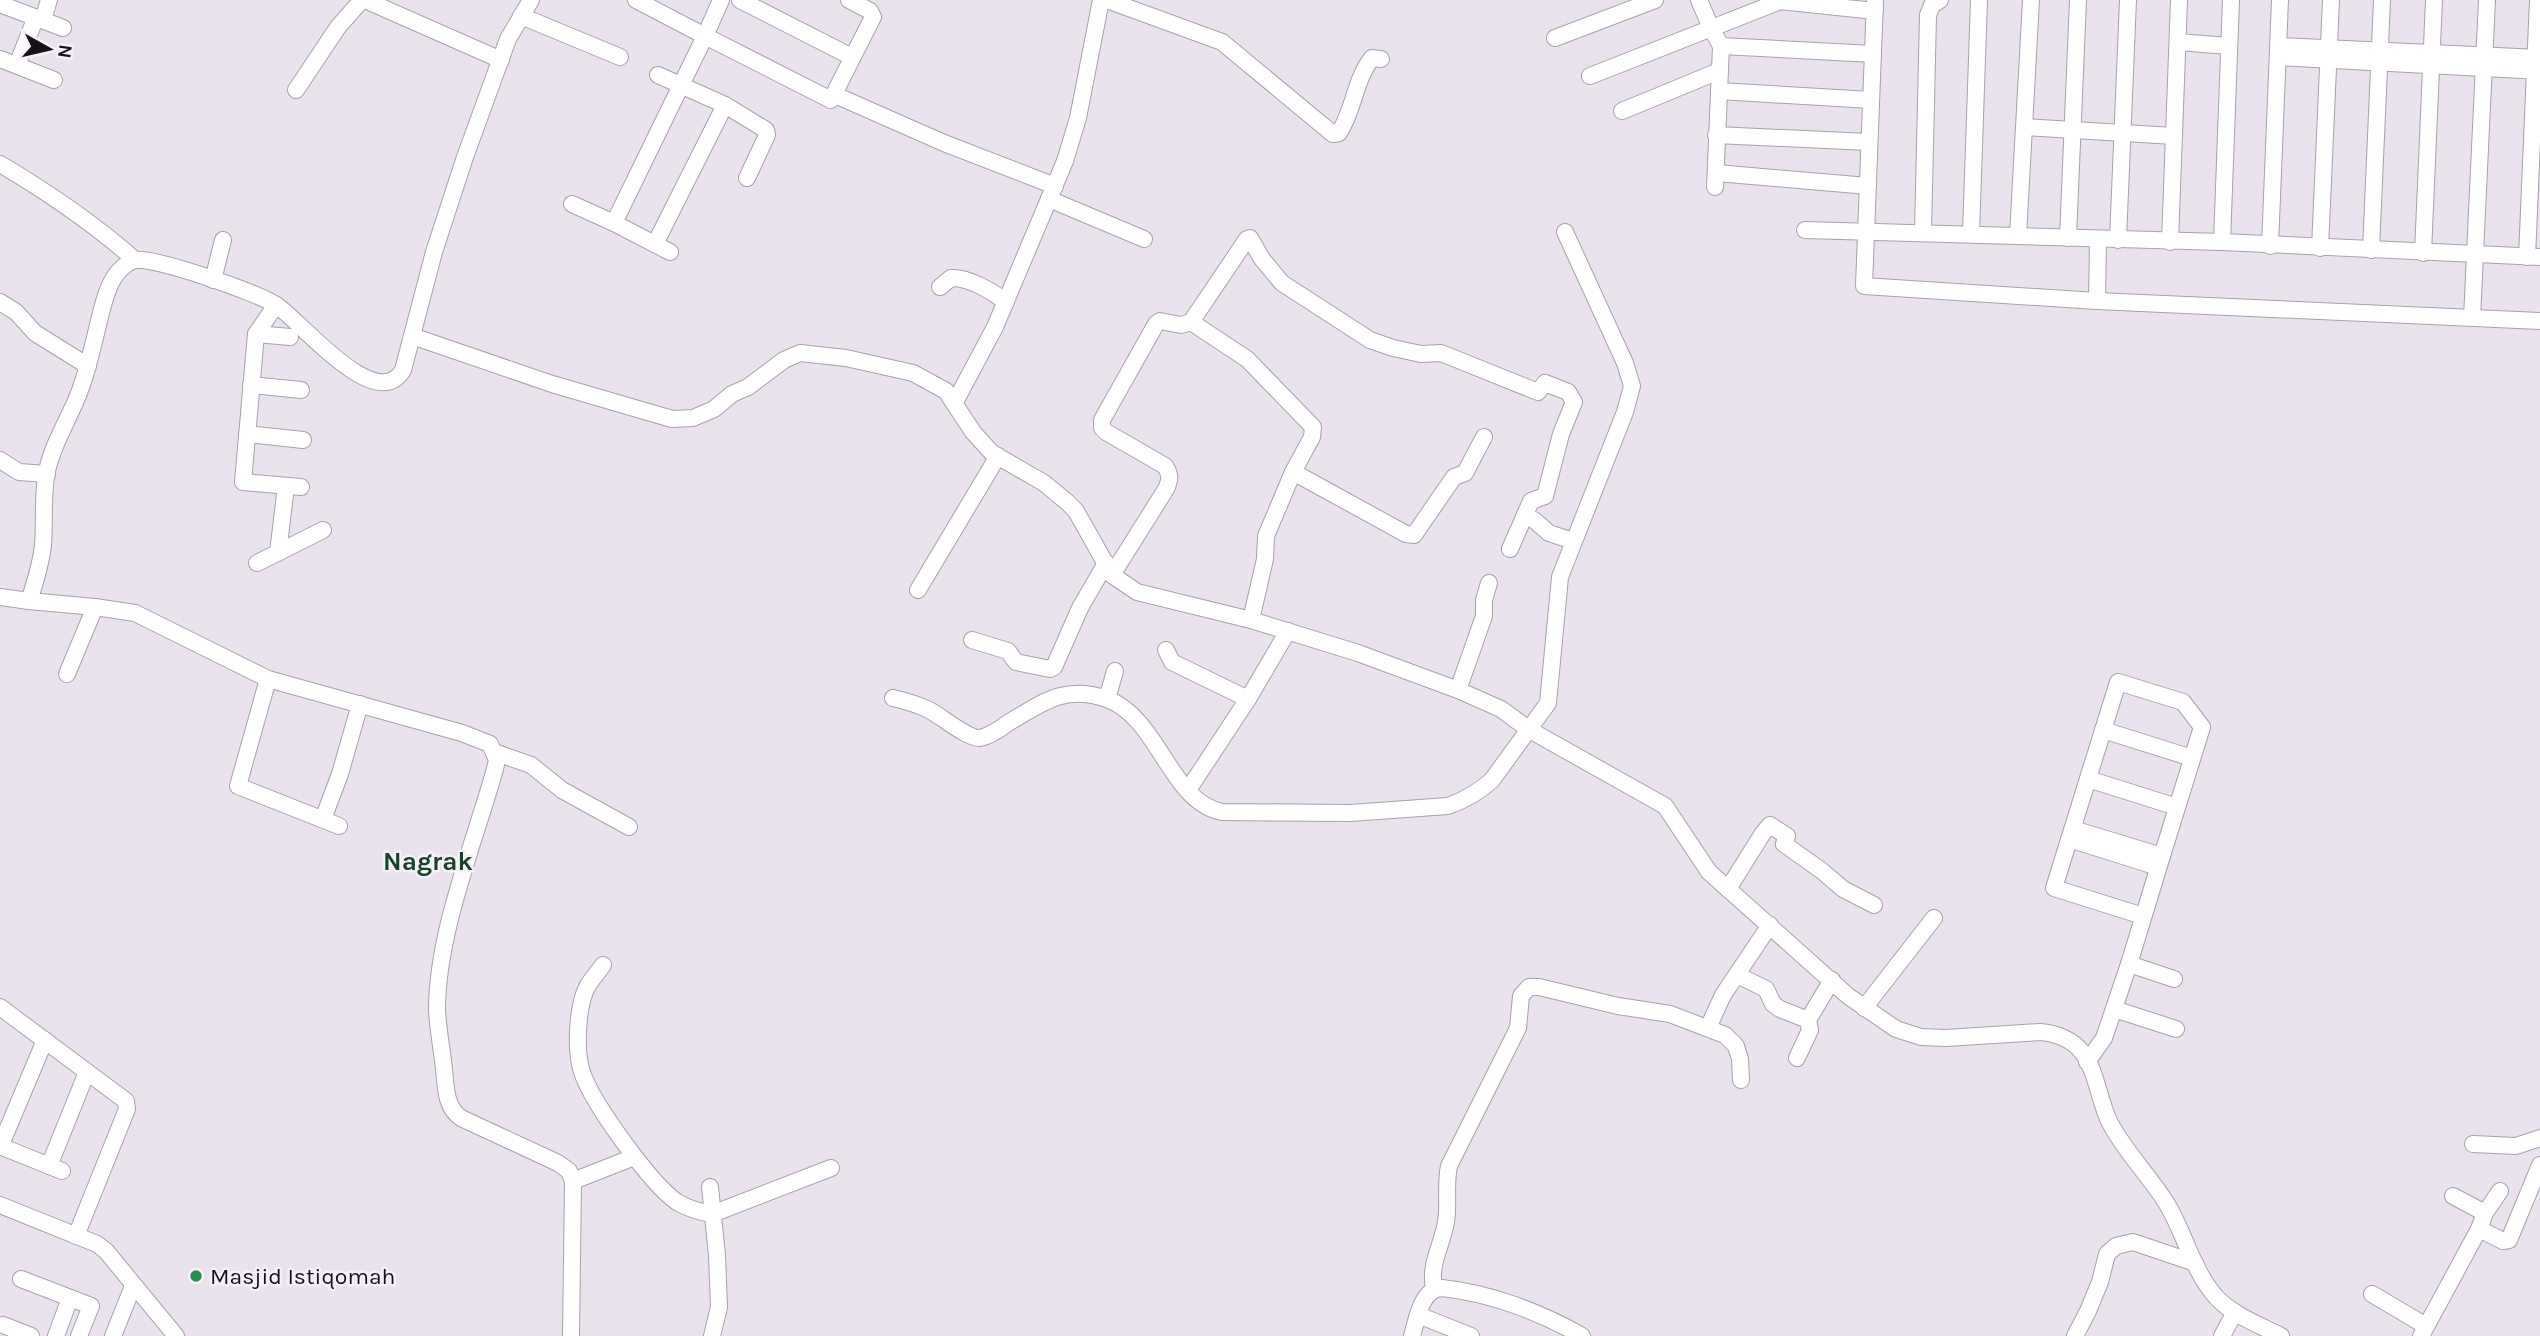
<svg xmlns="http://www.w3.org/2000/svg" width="2540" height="1336" font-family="Karla,sans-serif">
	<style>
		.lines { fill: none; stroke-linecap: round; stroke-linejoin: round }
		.minor-casing { stroke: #a7a1ab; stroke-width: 18 }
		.minor { stroke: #fff; stroke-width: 16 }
		.poi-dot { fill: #279149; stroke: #f7f0fb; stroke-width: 2.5 }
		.labels { text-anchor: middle; stroke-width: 5; stroke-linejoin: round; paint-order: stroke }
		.poi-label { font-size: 23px; fill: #151216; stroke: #f7f0fb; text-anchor: start }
		.quarter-label { font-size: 26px; font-weight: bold; fill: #144623; stroke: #f7f0fb }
	</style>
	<rect width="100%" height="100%" fill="#eae3ee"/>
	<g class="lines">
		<g class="minor-casing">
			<g id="minor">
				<path d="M636,0l69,36 16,-36"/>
				<path d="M740,0l112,57"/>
				<path d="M1107,0l115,42 111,92 6,-1c15,-23 16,-54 33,-75l9,1"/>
				<path d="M1699,0l12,28 10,18 -6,141"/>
				<path d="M1875,0l-11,286 233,15 443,20"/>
				<path d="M1780,1l95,10"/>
				<path d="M0,4l63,24"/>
				<path d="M521,16l99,41"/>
				<path d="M43,20l6,-20"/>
				<path d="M1555,38l100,-38"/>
				<path d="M2178,42l51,4"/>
				<path d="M1721,46l152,8"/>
				<path d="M2279,46l261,12"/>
				<path d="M2278,57l262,14"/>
				<path d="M0,59l54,21"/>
				<path d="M17,65l19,-48"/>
				<path d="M658,75l67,30 41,25 1,5 -20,43"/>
				<path d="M1590,76l193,-76"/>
				<path d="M296,90l42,-63 23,-26 4,-1 136,60"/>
				<path d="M1719,91l152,9"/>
				<path d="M835,95l109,48 111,43"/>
				<path d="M1622,111l97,-40"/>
				<path d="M2024,127l150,9"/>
				<path d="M1716,135l153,7"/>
				<path d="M0,164c49,29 93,59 135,96"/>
				<path d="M1717,173l151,13"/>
				<path d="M1049,199l95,40"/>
				<path d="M572,204l42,19 91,-187 126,64 42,-83 -3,-6 -21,-11"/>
				<path d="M614,223l56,29"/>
				<path d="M1805,230l417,12 318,15"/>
				<path d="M1923,232l5,-217 4,-10 8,-5"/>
				<path d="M1971,234l8,-234"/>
				<path d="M2018,236l13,-236"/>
				<path d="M2068,238l10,-238"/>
				<path d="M2118,240l10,-240"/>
				<path d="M2170,242l9,-242"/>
				<path d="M2222,242l9,-242"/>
				<path d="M655,244l70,-139"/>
				<path d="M2270,246l10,-246"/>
				<path d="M2320,248l11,-248"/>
				<path d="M2371,250l11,-250"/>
				<path d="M2423,253l11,-253"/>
				<path d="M2527,257l11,-257"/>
				<path d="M213,280l10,-40"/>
				<path d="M940,287l11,-9c17,-1 41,13 55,24"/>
				<path d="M2097,301l1,-62"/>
				<path d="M0,302l16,10 19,21 53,33"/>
				<path d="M276,305l-20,29 -13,148 58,5"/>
				<path d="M2472,318l15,-318"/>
				<path d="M1191,322l56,37 66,68 -1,10 -19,35"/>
				<path d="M256,334l34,3"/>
				<path d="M412,336l140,48 120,35 21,-1 21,-9 18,-15 16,-7 36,-27 16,-7 46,5 67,15 33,18 27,41 19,21 52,30 23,19 9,9 36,64 25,17 114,28 107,33 100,37 43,19 27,20 137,77 44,66 139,124 48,33 25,8 25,1 94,-6c15,1 32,7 42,20 14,17 17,48 27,69 15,30 40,54 58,83 18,30 26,68 50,94 17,18 43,27 64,38"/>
				<path d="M251,385l50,5"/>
				<path d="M955,402l40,-75 70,-166 13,-43 23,-118"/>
				<path d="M247,434l56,6"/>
				<path d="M0,460l19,12 28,2"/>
				<path d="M1510,549l15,-34"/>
				<path d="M278,553l8,-67"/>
				<path d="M257,563l66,-33"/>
				<path d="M1112,575l54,-86c4,-9 5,-14 -1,-23l-59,-34 -4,-4v-8l54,-96 4,-3 21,4 10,-3 56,-83 3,-1 12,21 20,24 88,57 23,8 28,6 20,-1 97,39 7,-9 23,9 6,10 -13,32 -16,62 -14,5 -6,14 9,5 15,13 24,8"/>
				<path d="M918,590l80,-134"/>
				<path d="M0,597l29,4c6,-18 12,-37 14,-56 2,-25 -1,-50 4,-74 6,-28 22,-52 32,-78 9,-23 14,-48 20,-72 4,-16 9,-41 23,-53 3,-3 9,-7 13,-8 20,-3 123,33 141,45 23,14 100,111 127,65l31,-118 31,-95 43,-118 23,-39"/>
				<path d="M29,601l66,6 40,6 133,66 194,54 28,11 7,16 -2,9c-21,75 -58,164 -58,241 1,20 5,40 7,59 2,18 1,38 17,49l97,45 11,8 4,10 -2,155"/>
				<path d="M1251,620l14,-61 1,-23 27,-64 113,62 8,1 40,-58 11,-4 19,-36"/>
				<path d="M972,640l36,11 8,11 34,7 4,-2 26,-59 26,-45"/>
				<path d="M1166,650l6,12 76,37"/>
				<path d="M67,674l28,-67"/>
				<path d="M268,679l-30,107 101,40"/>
				<path d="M1458,690l26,-74v-16l5,-17"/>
				<path d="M893,698c13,3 24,6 36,12 12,6 39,29 51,28 10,-2 20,-9 28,-15 34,-20 57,-39 99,-24 52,19 63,103 115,113l128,1 98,-7c17,-6 31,-14 44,-26l56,-77 12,-126 65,-165 7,-26 -7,-23 -60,-131"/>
				<path d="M1107,699l8,-28"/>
				<path d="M2103,730l89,28"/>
				<path d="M494,752l37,13 31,25 67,37"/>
				<path d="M2088,779l89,28"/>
				<path d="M1188,790l60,-91 40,-68"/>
				<path d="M323,819l17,-45 20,-70"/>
				<path d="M2073,829l89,27"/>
				<path d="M2069,839l89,28"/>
				<path d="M1728,889l35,-56 7,-8 17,11 -3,8 38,27 21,18 31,16"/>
				<path d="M2129,964c11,-36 22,-72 33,-108l40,-129 -19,-25 -65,-20 -64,206 89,28"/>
				<path d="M603,965c-5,7 -12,15 -16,22 -10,20 -12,64 -5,85 10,31 69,112 95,130 12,7 22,10 35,12l119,-46"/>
				<path d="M1737,975l29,14 7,15 7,5 28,11 2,10 -13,28"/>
				<path d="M0,1007l126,94 1,8 -51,127"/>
				<path d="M1864,1008l70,-90"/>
				<path d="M2114,1009l62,20"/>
				<path d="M1808,1020l24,-40"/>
				<path d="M1708,1028l15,-33 47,-70"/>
				<path d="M2087,1062l17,-24 25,-74 45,15"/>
				<path d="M2473,1144l43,2 24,-8"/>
				<path d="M0,1146l62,25"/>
				<path d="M0,1147l45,-107"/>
				<path d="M49,1166l38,-94"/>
				<path d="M573,1181l61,-24"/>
				<path d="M710,1187l7,68 2,52 -7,29"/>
				<path d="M2453,1196l32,17"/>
				<path d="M0,1205l97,39 9,7 70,85"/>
				<path d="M2479,1229l24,12 6,-1 31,-75"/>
				<path d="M21,1279l70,27 -12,30"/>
				<path d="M1434,1288c-5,-24 8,-42 12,-66 3,-18 -1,-37 3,-56l69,-138 3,-32 8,-9h10l79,19 52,8 55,21 11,11 4,13 1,21"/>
				<path d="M2372,1294l54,32"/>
				<path d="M1418,1315l53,21"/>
				<path d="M3,1325l28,11"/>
				<path d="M56,1336l14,-38"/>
				<path d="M113,1336l20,-50"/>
				<path d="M1412,1336c5,-17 9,-47 30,-48 48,5 98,24 140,48"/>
				<path d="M2075,1336l13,-25 12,-29 7,-28 9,-8 17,-4 62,21"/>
				<path d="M2222,1336l13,-24"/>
				<path d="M2421,1336l58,-107 6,-16 15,-22"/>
			</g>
		</g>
		<use href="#minor" class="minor"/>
	</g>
	<circle class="poi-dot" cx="196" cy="1276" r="7"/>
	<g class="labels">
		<g class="poi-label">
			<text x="210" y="1284">Masjid Istiqomah</text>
		</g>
		<g class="quarter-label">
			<text x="428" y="870">Nagrak</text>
		</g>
	</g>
	<g transform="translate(49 49) rotate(98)" stroke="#f7f0fb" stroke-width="5" paint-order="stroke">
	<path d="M0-5L12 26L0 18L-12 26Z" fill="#151216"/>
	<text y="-10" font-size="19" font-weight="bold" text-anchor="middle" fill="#151216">N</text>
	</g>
</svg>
